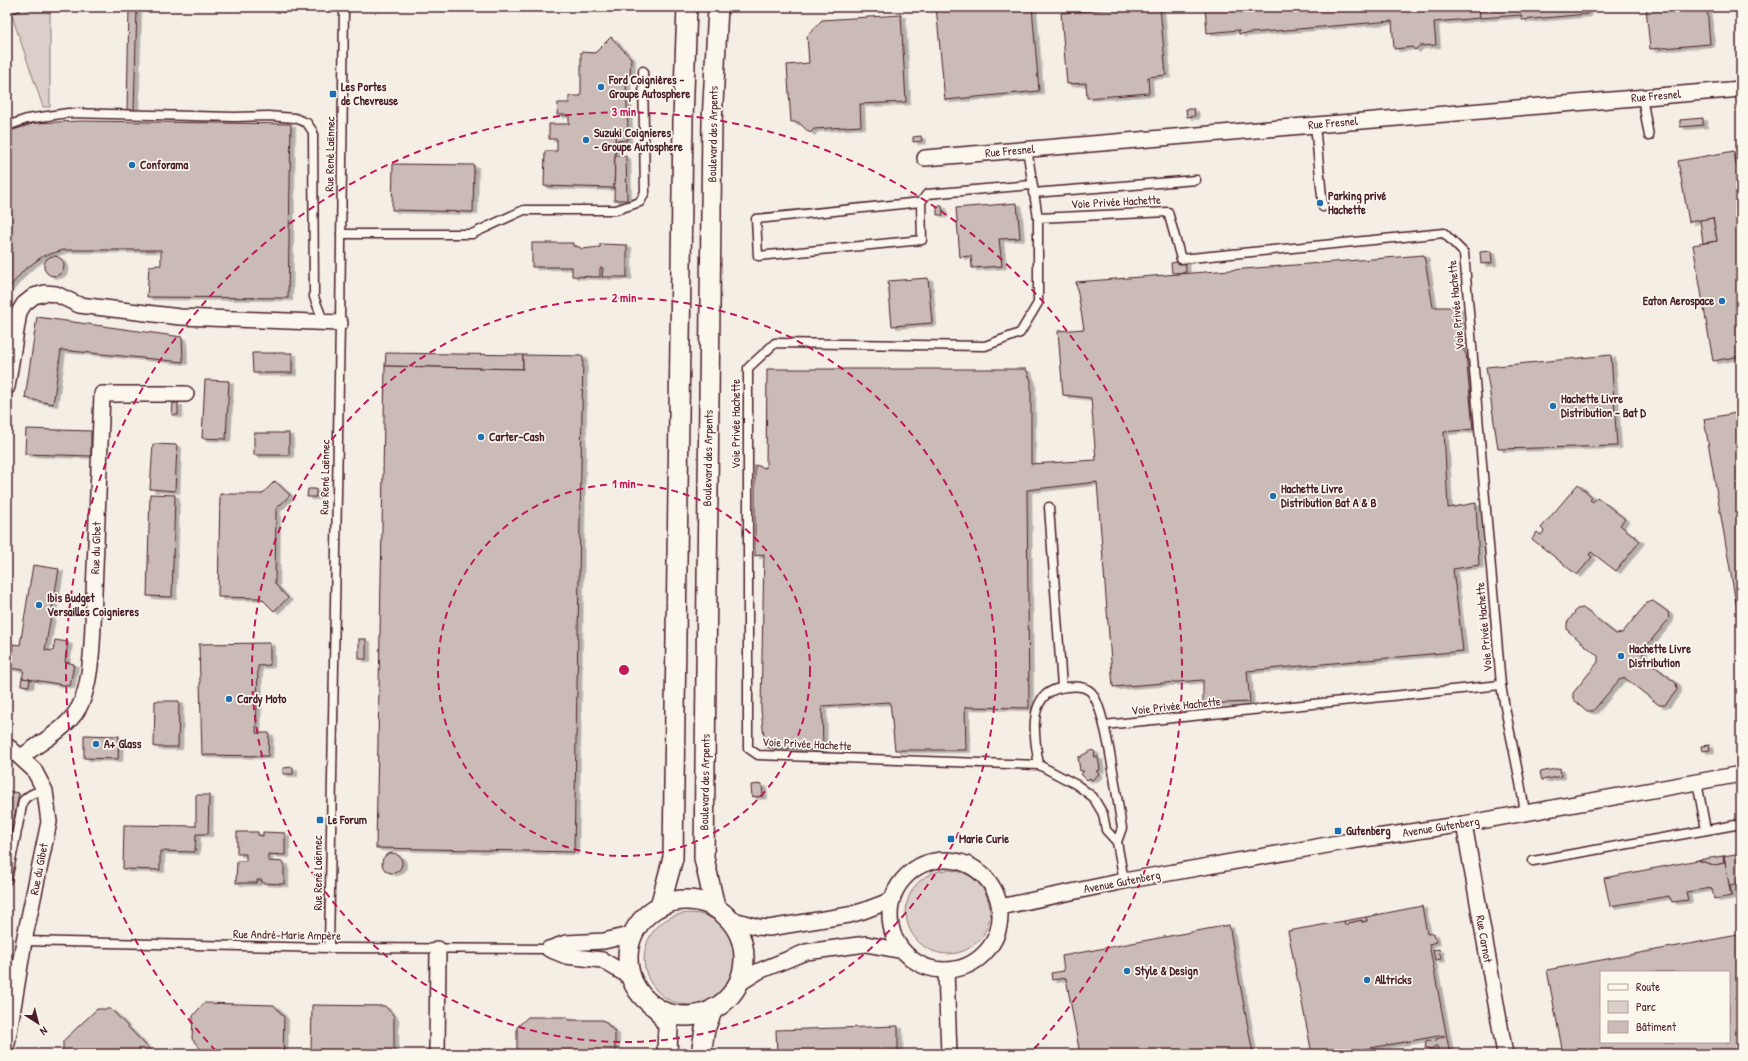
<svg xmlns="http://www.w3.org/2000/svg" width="1748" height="1061" font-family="'Patrick Hand',sans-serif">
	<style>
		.green { fill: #dbd0c9; stroke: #92787a }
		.building { fill: #cabbb6; stroke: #4a1f2b; fill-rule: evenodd; filter: url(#shadow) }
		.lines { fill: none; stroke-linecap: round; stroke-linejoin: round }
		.service-casing { stroke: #4a1f2b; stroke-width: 11 }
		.minor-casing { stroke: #4a1f2b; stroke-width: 18 }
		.tertiary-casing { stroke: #4a1f2b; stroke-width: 22 }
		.service { stroke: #fbf7ec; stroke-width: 8 }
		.minor { stroke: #fbf7ec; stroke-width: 15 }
		.tertiary { stroke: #fbf7ec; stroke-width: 19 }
		.ring { fill: none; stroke: #c2185b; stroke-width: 2; stroke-dasharray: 7 5 }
		.poi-dot { fill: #1f6fb2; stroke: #fbf7ec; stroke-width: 1.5 }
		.labels { text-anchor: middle; stroke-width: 3.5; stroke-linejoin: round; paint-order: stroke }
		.poi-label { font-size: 12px; font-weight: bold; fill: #4a1f2b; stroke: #fbf7ec; text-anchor: start }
		.street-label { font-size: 12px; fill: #4a1f2b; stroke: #fbf7ec }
		.centre { fill: #c2185b; stroke: #fbf7ec; stroke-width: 2 }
		.ring-label { font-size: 12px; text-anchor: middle; font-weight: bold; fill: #c2185b; stroke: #fbf7ec; stroke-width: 3.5; stroke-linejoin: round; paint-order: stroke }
	</style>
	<defs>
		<filter id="shadow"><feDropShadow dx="4.5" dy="2.5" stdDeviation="0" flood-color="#0004"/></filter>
	</defs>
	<rect width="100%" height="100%" fill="#f4eee4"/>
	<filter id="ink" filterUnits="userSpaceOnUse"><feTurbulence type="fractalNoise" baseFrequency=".025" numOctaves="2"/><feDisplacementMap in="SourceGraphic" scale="8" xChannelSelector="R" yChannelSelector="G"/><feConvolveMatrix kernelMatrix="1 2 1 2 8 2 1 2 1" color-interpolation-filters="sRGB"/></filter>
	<g filter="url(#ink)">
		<g class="green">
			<path d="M50,8v99h-7l-32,-94z"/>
			<circle cx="948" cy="912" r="42"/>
			<circle cx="690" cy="959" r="46"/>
		</g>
		<g class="building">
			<path d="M129,7h8l-3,103h-7z"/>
			<path d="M936,7h96l7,84 -94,9z"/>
			<path d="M1129,7h31l6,68 -18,2 1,16 -62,5 -1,-15 -19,1 -6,-71z"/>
			<path d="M1205,7h274l1,11 -46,4 2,23 -17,1 -4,4 -3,-3 -18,2 -2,-28 -153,13v-4l-32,3z"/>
			<path d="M1479,7h108v7l-65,6 -1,-5 -41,3z"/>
			<path d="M1646,7h61l3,37 -60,5z"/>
			<path d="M901,15l5,87 -46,2 1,22 -47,3 -4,4 -12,-11h-7l-4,-57 22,-2 -2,-27 15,-16z"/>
			<path d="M611,37l20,21 -1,20 -4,4 2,48h-12l-2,58 -70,-2 1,-35h12v-12h-8v-15h20v-9h-12l1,-12h11v-7h12v-44l14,1z"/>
			<path d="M1186,109h8l1,7 -8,1z"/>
			<path d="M1703,118v7l-23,2v-7z"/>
			<path d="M81,121l210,3 -3,174 -141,-1 2,-31 12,-1v-15h-97l-21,6 -19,14 -17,20v-158l28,-9z"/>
			<path d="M616,130h11v10l-12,1z"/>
			<path d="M921,136l1,5 -9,1v-5z"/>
			<path d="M1734,151l2,14 5,-1v192l-28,5 -20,-116 24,-4 -4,-23 -24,4 -11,-61z"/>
			<path d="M615,156h11l1,44h-13z"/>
			<path d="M393,164l81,1 -1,47 -81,-2z"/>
			<path d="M1017,203l3,35 -21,1 3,27 -30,2 -1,-12 -11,1 -4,-49z"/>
			<path d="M937,206h5l1,9h-6z"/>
			<path d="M1713,218l4,23 -14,2 -3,-23z"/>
			<path d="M532,243h41v3l6,1 3,2 18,-2v-3l27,1v32h-25l1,-9h-3v9l-28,-1v-9h-40z"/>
			<path d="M1491,251l1,12 -11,1 -1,-12z"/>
			<path d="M1424,255l9,52h25l3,39 5,8 7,75 -29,3 4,76 28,-5 3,62 -26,4 10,82 -216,20 3,31 -47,2v-24l-90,7 -16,-205 -70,8 2,218 -64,-1 1,43h-71l-5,-48 -68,4 1,44 -58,-3 -4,-38 3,-155 -9,2v-91l11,3 1,-99h259l5,12v83l65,-4 -5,-62 -28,-3 -5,-64 26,-2 -8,-47z"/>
			<circle cx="54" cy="266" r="10"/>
			<path d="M1185,261l1,11 -14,1 -1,-10z"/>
			<path d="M928,278l4,45 -40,3 -4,-45z"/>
			<path d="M37,317l145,20 1,25 -122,-12 -8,54 -28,-6z"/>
			<path d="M252,353h40v20h-39z"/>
			<path d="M386,353l137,2v14l-138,-3z"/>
			<path d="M523,355l60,1 -9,496 -198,-4 9,-482 138,3z"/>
			<path d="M1611,355l6,91 -119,3 -12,-82z"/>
			<path d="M205,380l24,1 -3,58 -24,-1z"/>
			<path d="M173,403h5v12h-6z"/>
			<path d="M1741,412v220l-37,-213z"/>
			<path d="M26,429l65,2v25l-66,-2z"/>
			<rect x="254" y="433" width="35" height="22"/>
			<path d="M153,444l24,1 -2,46 -25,-2z"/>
			<path d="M275,481l15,14 -14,14 -1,75 13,14 -14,13 -13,-13 -43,-1 2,-103h42z"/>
			<path d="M1578,484l14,13 -2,3 3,2 4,-5 28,22 -5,6 20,16 -24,30 -25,-19 -2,3 3,2 -15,18 -45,-36 5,-7 4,3 3,-4 -3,-3z"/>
			<path d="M308,489h8v8h-9z"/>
			<path d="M150,494l25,1 -3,102 -25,-1z"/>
			<path d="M33,565l26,4 -14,81 8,1 2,-11 13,2 -3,20 9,2 -4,22 -48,-8 2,-8 -15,-2 4,-24 7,1z"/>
			<path d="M1653,601l15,11 1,7 -26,31v7l33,26 1,7 -12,15h-6l-34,-27 -6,2 -26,31h-6l-14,-12v-6l25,-31v-6l-31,-26v-7l10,-14 6,-1 33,26 6,-1 25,-30z"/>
			<rect x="359" y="639" width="7" height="20"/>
			<path d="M270,643v22l-12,1 -2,67h13l-1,23 -66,-1 -3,-111z"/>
			<path d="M22,678l8,1 -1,7 -8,-1z"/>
			<path d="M155,701h24l-1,46h-24z"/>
			<path d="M84,735l35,1 -1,23 -34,-1z"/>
			<path d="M1709,745l1,5 -8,1 -1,-5z"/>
			<path d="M1092,750l3,2 -1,5h4l2,13 -4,1 3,3 -7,6 -2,-2 -3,2 -6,-6 3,-3h-4l-2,-14h3v-1z"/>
			<path d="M293,767v7h-10v-6z"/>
			<path d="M1560,768l1,8 -19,4 -2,-8z"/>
			<path d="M762,784l1,12 -11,1 -1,-12z"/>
			<path d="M7,791l12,2 -12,63z"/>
			<path d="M196,795h13l-1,39h-12l-1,18 -35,-1v19l-37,-1 1,-44 72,1z"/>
			<path d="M237,832h21v3l5,1v-4l22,1v22l-17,-1v7l16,1v22l-22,-1v-3h-5v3h-21l1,-22h9v-7h-9z"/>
			<path d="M1741,853v29l-11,3 1,11 -7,-40z"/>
			<circle cx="392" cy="863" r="10"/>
			<path d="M1723,856h1l7,40 -17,3 -2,-11 -26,4 2,8 -16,2 -3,-6 -59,10 -6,-28 94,-18 16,5 10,-2z"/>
			<path d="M1723,856l1,7 -10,2 -16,-5z"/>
			<path d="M1422,906l5,28 7,-1 2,9 -7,2 21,110h-4v-3l-8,2 -1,-8 -6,4 -6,-2 1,-6 2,-1 6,2 2,-1v-2l8,-2v-2l-108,19h-24l-24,-123 56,-10 1,4h3v-2l14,-3v2l5,-1 -1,-4z"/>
			<path d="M1366,917l1,4 -5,1v-2l-14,3v2h-3l-1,-4z"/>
			<path d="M1229,925l24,129h-173l-14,-76 -14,2 -1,-7 13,-2 -2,-15z"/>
			<path d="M1738,935l3,19v97l-15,3h-163l-16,-84zM1601,972h128v70h-128z"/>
			<path d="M1439,949l2,10 -6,1 -2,-10z"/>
			<path d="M204,1003l70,2 10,12 -1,37h-69v-3h-12l-10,-12 1,-23z"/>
			<path d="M312,1005l73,1 9,10v38h-83z"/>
			<path d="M97,1009h14l43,45h-91v-13z"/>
			<path d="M528,1017h40v3h35l12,12v22h-98v-27z"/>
			<path d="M898,1026v28h-121l-1,-24z"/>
		</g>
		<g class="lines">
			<g class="service-casing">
				<g id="service">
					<path d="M283,7h3"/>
					<path d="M7,9l9,-2"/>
					<path d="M1642,97l7,39"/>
					<path d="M1315,125l8,82"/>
					<path d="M7,126l20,-7 41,-6 167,4 33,-1 27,2 12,5 6,9 1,165 10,26"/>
					<path d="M1027,149l11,69"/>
					<path d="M1033,193l163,-13"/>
					<path d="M921,202l-165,17 2,37 164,-16 -1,-38 6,-8 104,-9"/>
					<path d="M341,234h131l52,-24h92l24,-8 5,-10 -2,-121"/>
					<path d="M1049,507l13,180"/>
					<path d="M1104,725l397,-40"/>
					<path d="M1039,765c-5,-29 -14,-76 29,-78 8,-1 17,-1 23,5 16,18 26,109 31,136l-5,14 -11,-12 -3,-16 -10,-17 -16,-12 -38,-20 -281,-10 -10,-7v-380l27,-25 210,3 35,-13 18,-30v-85l130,-6 13,47 263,-26 20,20 37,432c7,43 18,85 24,128"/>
					<path d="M1697,782l9,48"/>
					<path d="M1117,842l7,39"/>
					<path d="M1533,861l208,-37"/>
					<path d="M7,880l16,-79c7,-8 13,-9 22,-10"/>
					<path d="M24,941l305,7 220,1"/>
					<path d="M329,948l11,-625 4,-316"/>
				</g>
			</g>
			<g class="minor-casing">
				<g id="minor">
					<path d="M925,158l816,-69"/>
					<path d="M7,387l12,-75 5,-8 10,-8 11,-3 11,1 23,11 101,12 160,6"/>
					<path d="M7,748h3l24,22 11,21 4,31 -25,119 -17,103"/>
					<path d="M21,757c21,-16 51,-30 61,-56 11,-27 11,-78 12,-108 3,-66 5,-133 8,-199h84"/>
					<path d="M1464,824l41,230"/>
					<circle cx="945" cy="915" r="55"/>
					<path d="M1000,907l124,-26 226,-40 114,-17 277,-50"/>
					<path d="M730,919l28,8 11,1 80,-13 14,-4 29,-11"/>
					<path d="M549,949l17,7 36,4 30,18"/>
					<path d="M549,949l17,-6 38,-2 29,-7"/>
					<path d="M946,970l3,84"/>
					<path d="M738,984l21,-13 47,-19 60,-8 37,7"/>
					<path d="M437,1054l1,-105"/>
				</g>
			</g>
			<g class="tertiary-casing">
				<g id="tertiary">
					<circle cx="686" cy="958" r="58"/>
					<path d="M660,906l13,-48 10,-738 4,-113"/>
					<path d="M715,907l-11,-49 8,-736 6,-115"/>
					<path d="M657,1008l11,18 -1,28"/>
					<path d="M701,1054l4,-25 8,-20"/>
				</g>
			</g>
			<use href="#service" class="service"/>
			<use href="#minor" class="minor"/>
			<use href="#tertiary" class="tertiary"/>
		</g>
	</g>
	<g class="ring">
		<circle cx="624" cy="670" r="186"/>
		<circle cx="624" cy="670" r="372"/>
		<path d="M216 1051A558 558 0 1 1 1032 1051"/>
	</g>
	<g class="poi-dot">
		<circle cx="601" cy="87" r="4"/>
		<rect x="329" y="90" width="8" height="8" rx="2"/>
		<circle cx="586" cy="140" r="4"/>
		<circle cx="132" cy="165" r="4"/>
		<circle cx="1320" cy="203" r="4"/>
		<circle cx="1722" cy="301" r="4"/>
		<circle cx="1553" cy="406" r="4"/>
		<circle cx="481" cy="437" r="4"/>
		<circle cx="1273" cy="496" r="4"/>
		<circle cx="39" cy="605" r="4"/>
		<circle cx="1621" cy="656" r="4"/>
		<circle cx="229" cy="699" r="4"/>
		<circle cx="96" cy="744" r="4"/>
		<rect x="316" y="816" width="8" height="8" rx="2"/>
		<rect x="1334" y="827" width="8" height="8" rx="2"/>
		<rect x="947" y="835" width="8" height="8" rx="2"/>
		<circle cx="1127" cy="971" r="4"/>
		<circle cx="1367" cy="980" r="4"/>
	</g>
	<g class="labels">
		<g class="poi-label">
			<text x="609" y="84">Ford Coignières -<tspan x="609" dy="14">Groupe Autosphere</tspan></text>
			<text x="341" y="91">Les Portes<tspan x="341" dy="14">de Chevreuse</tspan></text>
			<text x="594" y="137">Suzuki Coignieres<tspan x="594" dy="14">- Groupe Autosphere</tspan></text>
			<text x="140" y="169">Conforama</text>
			<text x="1328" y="200">Parking privé<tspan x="1328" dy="14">Hachette</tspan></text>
			<text x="1714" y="305" text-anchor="end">Eaton Aerospace</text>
			<text x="1561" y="403">Hachette Livre<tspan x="1561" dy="14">Distribution - Bat D</tspan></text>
			<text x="489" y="441">Carter-Cash</text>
			<text x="1281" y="493">Hachette Livre<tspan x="1281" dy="14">Distribution Bat A &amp; B</tspan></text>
			<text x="47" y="602">Ibis Budget<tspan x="47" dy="14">Versailles Coignieres</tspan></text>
			<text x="1629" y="653">Hachette Livre<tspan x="1629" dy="14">Distribution</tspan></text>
			<text x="237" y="703">Cardy Moto</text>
			<text x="104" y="748">A+ Glass</text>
			<text x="328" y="824">Le Forum</text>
			<text x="1346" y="835">Gutenberg</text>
			<text x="959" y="843">Marie Curie</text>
			<text x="1135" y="975">Style &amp; Design</text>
			<text x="1375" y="984">Alltricks</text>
		</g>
		<g class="street-label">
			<text transform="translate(1656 96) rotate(-5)" y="4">Rue Fresnel</text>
			<text transform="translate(1333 123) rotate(-5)" y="4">Rue Fresnel</text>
			<text transform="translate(713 134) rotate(-89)" y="4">Boulevard des Arpents</text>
			<text transform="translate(1010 151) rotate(-5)" y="4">Rue Fresnel</text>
			<text transform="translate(330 154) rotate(-89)" y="4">Rue René Laënnec</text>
			<text transform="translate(1116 202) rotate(-3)" y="4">Voie Privée Hachette</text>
			<text transform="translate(1456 305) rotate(-95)" y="4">Voie Privée Hachette</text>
			<text transform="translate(736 424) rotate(-90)" y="4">Voie Privée Hachette</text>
			<text transform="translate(708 458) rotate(-89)" y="4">Boulevard des Arpents</text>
			<text transform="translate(325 477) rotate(-89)" y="4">Rue René Laënnec</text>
			<text transform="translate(96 548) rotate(-88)" y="4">Rue du Gibet</text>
			<text transform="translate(1484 627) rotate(-95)" y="4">Voie Privée Hachette</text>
			<text transform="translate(1176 706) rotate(-6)" y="4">Voie Privée Hachette</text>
			<text transform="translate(807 744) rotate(3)" y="4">Voie Privée Hachette</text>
			<text transform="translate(705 782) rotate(-89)" y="4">Boulevard des Arpents</text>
			<text transform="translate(1441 827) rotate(-9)" y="4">Avenue Gutenberg</text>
			<text transform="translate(39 869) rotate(-79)" y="4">Rue du Gibet</text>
			<text transform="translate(318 873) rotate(-90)" y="4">Rue René Laënnec</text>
			<text transform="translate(1122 882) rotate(-11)" y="4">Avenue Gutenberg</text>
			<text transform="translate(287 935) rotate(1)" y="4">Rue André-Marie Ampère</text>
			<text transform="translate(1484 939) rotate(80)" y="4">Rue Carnot</text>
		</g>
	</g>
	<circle cx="624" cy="670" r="6" class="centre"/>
	<g class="ring-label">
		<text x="624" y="116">3 min</text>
		<text x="624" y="302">2 min</text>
		<text x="624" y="488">1 min</text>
	</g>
	<rect width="1748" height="1061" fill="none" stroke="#fbf7ec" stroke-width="24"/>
	<rect x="12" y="12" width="1724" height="1037" fill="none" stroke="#4a1f2b" stroke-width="1.5" filter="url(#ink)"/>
	<rect x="1600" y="971" width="130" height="72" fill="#fbf7ec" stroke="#b4a19f"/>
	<rect x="1608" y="984" width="20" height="6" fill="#fbf7ec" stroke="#b4a19f"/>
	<text x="1636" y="991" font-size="12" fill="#4a1f2b">Route</text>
	<rect x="1608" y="1001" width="20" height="12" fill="#dbd0c9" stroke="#b4a19f"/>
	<text x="1636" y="1011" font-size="12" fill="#4a1f2b">Parc</text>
	<rect x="1608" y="1021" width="20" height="12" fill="#cabbb6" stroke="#b4a19f"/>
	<text x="1636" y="1031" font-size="12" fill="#4a1f2b">Bâtiment</text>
	<g transform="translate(38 1023) rotate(144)" stroke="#fbf7ec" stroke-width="3" paint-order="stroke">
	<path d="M0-3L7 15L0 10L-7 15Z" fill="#4a1f2b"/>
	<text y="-6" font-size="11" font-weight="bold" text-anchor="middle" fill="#4a1f2b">N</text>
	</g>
</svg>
